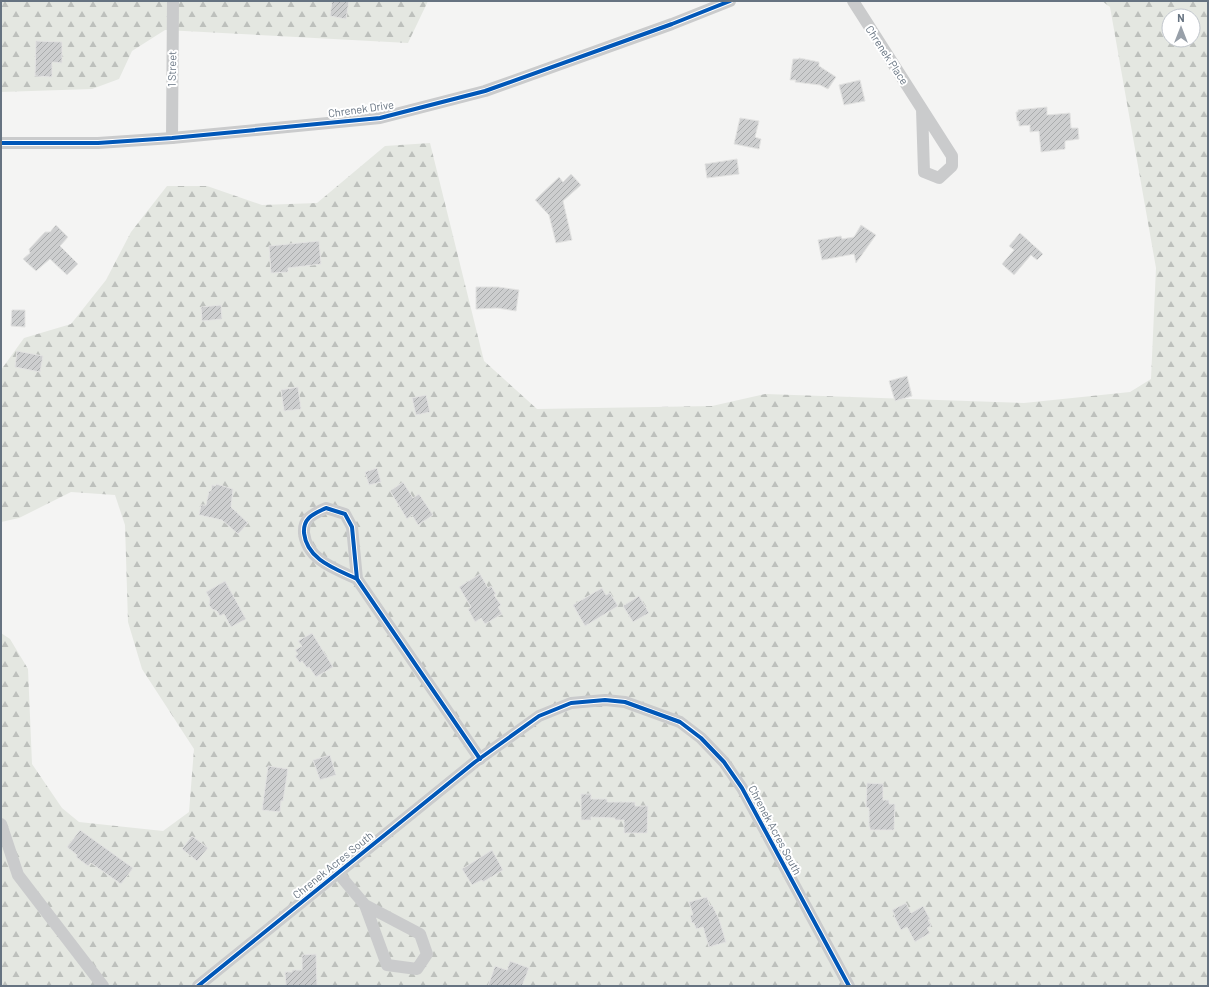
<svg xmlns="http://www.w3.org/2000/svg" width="1209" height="987" font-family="Barlow,sans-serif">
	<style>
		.forest { fill: url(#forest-firs); fill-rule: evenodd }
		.building { fill: url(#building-hatch); stroke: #e3e3e2 }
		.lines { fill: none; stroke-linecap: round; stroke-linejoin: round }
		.minor { stroke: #cacbcc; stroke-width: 12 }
		.cycleway-casing { stroke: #fff; stroke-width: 6 }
		.cycleway { stroke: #0057b8; stroke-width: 4 }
		.labels { text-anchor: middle; stroke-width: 4; stroke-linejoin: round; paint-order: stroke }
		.street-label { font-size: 11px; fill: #667381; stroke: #fff }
	</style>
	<defs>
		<pattern id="forest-firs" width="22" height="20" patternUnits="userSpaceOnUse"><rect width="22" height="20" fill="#e4e7e1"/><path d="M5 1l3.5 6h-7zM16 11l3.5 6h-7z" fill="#bdc0bc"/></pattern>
		<pattern id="building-hatch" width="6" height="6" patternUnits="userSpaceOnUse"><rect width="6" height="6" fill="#cdcecf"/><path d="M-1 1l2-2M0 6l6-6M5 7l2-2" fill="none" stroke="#aaacad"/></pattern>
	</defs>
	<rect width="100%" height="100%" fill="#f4f4f3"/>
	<g class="forest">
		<path d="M1,1h427l-20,42 -243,-13 -33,21 -13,28 -27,10 -91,3z"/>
		<path d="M1102,1h106v985h-1207v-353l9,6 18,30 4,95 30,44 17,14 84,9 26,-19 5,-63 -52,-80 -14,-47 -3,-97 -10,-30 -44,-3 -52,26 -18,4v-152l23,-32 47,-14 35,-44 25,-48 36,-46h40l55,19 55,-2 68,-57 45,-3 54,218 53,48 175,-3 53,-12 259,9 106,-11 21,-13 5,-111 -46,-261zM1169,16h24v24h-24z"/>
	</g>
	<g class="building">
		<path d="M332,1h17l-3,18 -16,-3z"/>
		<path d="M36,41l26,1v21l-10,-1v15l-17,-1z"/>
		<path d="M799,58l20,4v4l17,11 -8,12 -8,-4 -25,-3 1,-2h-6l3,-21h6z"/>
		<path d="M860,80l5,21 -21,4 -5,-20z"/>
		<path d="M1047,107v8l23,-2 1,15h7l1,11 -14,2v8l-24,3 -2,-21 -9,1v-7l-11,1v-5h-2l-1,-9h2v-2z"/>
		<path d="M740,118l19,3 -4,16 6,2 -2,10 -25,-5z"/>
		<path d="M737,159l2,15 -32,4 -2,-14z"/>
		<path d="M571,174l10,11 -18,16 9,39 -16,3 -7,-28 -14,-15 24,-23 4,5z"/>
		<path d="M56,225l12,12 -8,9 18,18 -11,11 -17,-16 -14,12 -13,-12 7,-6 -1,-4 2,-2 14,-15h5z"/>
		<path d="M861,225l15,10 -20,28 -2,-9 -32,6 -4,-20 23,-4 1,3 12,-2z"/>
		<path d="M1020,233l23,21 -6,6 -6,-5 -17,20 -12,-11 12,-14 -5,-4z"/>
		<path d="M319,241l2,23 -33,4v4l-17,1 -2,-27z"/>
		<path d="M476,287h22l21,3 -3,21 -19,-3 -21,1z"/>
		<path d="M221,305l1,14 -20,2 -1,-14z"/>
		<path d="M12,310h13v17l-14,-1z"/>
		<path d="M17,351l26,5 -3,16 -25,-5z"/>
		<path d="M907,376l5,20 -17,5 -6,-20z"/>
		<path d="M298,387l3,22 -17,2 -3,-21z"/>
		<path d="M426,395l4,17 -14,3 -4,-17z"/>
		<path d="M377,468l4,14 -12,3 -4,-13z"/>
		<path d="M403,482l10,16 6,-4 14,21 -15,10 -6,-10 -5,4 -17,-28z"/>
		<path d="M216,484l17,5 -2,18 17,16 -10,11 -16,-14 -23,-5 2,-10h5l3,-14h2l1,-6 4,1z"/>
		<path d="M480,574l8,14 3,-2 5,8 -2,1 7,10 -3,2 4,7 -17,10 -4,-6 -6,4 -7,-13 3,-2 -12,-20z"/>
		<path d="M225,581l21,38 -15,8 -7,-13 -4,2 -3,-5 -5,-2 -3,-4 1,-6 -4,-7z"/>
		<path d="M602,588l4,7 4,-2 8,13 -33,20 -12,-21z"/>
		<path d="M639,596l10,17 -16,9 -10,-16z"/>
		<path d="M312,633l21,34 -17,10 -7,-10 -2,1 -5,-7 -2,2 -5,-7 3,-2 -3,-4 7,-4 -4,-5z"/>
		<path d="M330,755l6,20 -16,5 -7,-20z"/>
		<path d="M268,766l20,3 -5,32h-2l-1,11 -18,-2z"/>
		<path d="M867,783l16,1v16h6v4h6l-1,26h-24v-3h-1v-19l-3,-1z"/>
		<path d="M581,794h10v5h16v3h28v4h13l-1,27h-23v-13h-9v-2l-24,-1v3h-10z"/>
		<path d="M80,830l53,38 -12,16 -30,-21 -3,3 -12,-9 1,-2 -10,-8z"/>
		<path d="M192,836l16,12 -11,13 -15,-12z"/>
		<path d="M492,850l11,20 -20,12 -1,-2 -10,5 -10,-16z"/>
		<path d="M707,897l3,9 2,-1 7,14 7,23 -17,5 -6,-20 -7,2 -2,-6h-2l-2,-8h3l-4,-13z"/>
		<path d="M906,903l5,10 12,-7 7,13 -2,1 3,6 -4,2 3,5 -15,9 -8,-15 -6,3 -7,-14h1l-3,-6z"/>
		<path d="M316,954l1,32h-31l-1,-14h7v-2h10v-15z"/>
		<path d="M510,961l19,7 -7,18h-34l7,-20 12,4z"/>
	</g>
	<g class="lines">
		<g class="minor">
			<path d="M853,1l99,155v10l-13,12 -15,-6 -2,-63"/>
			<path d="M172,138l1,-137"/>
			<path d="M1,143h97l74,-5 208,-20 105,-27 187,-67 58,-23"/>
			<path d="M357,579c-21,-10 -50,-19 -53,-46 -1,-16 10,-19 22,-25l19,6 7,13 5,52 123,180"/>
			<path d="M1,824l17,51 85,111"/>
			<path d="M338,873l27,32 22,60 30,4 10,-15 -7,-20 -55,-29"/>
			<path d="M198,986l277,-224 64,-46 32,-13 34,-3 20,2 55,20 21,16 23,24 18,26 107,198"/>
		</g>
		<g class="cycleway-casing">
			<g id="cycleway">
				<path d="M1,143h97l74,-5 208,-20 105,-27 187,-67 58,-23"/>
				<path d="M357,579c-21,-10 -50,-19 -53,-46 -1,-16 10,-19 22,-25l19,6 7,13 5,52 123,180"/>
				<path d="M198,986l277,-224 64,-46 32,-13 34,-3 20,2 55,20 21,16 23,24 18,26 107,198"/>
			</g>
		</g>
		<use href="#cycleway" class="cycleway"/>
	</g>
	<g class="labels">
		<g class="street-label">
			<text transform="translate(887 55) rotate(57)" y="4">Chrenek Place</text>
			<text transform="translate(172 69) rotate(-89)" y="4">1 Street</text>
			<text transform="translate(361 109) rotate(-8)" y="4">Chrenek Drive</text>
			<text transform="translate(775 830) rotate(62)" y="4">Chrenek Acres South</text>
			<text transform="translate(333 865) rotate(-39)" y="4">Chrenek Acres South</text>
		</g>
	</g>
	<rect width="1209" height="987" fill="none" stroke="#667381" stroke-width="4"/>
	<g transform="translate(1181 28)"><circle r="19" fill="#ffffff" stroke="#c2c7cd"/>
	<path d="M0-3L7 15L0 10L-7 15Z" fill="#98a0a9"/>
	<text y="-6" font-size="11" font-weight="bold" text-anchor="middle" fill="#667381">N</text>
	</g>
</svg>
